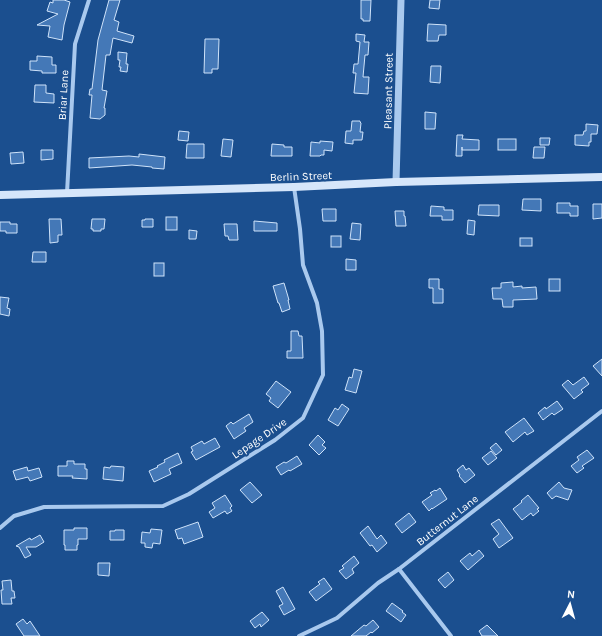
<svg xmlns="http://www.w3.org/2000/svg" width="602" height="636" font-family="Karla,sans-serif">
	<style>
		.building { fill: #4478b7; stroke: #cfe3fa }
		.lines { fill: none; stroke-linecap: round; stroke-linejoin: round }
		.minor { stroke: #a9c9ee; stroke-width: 4 }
		.tertiary { stroke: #a9c9ee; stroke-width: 7 }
		.secondary { stroke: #d6e6fa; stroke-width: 8 }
		.labels { text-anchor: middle; stroke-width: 4; stroke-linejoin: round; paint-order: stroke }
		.street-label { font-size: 11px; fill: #fff; stroke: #1b4f8f }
	</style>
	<rect width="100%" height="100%" fill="#1b4f8f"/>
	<g class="building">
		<path d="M53,0h11l6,2 -6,23 -2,15 -14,-3 2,-11 -13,-1 21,-11 -11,-3 3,-9 3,1z"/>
		<path d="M109,0h11l-6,20 5,2 -2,9 17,5 -2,7 -19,-5 -3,17h-4l-4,35 5,1 -3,17h1v7l-5,4 -10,-1 2,-23h-3l1,-6h2l6,-49z"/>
		<path d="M361,0h10l-1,21h-7v-2h-2z"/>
		<path d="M430,0h10l-1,9 -10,-1z"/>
		<path d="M428,24l18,1v10h-7l-1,6h-11z"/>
		<path d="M356,34l9,1 -1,7h5l-1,13h-3l-2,22h6l-1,17 -14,-1 2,-20h-3l1,-9h4l2,-22 -4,-1z"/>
		<path d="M205,39h14l-1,30h-6v4h-8z"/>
		<path d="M118,52l9,1 -1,11h2l-1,8 -7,-1 1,-4h-2l1,-7h-2z"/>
		<path d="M37,56l15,1v8h4v8h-14v-2l-12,-1v-9h7z"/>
		<path d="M431,66h10l-1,17 -10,-1z"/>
		<path d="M35,85h11v8l8,1v9l-20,-1z"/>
		<path d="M425,112l11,1 -1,16h-10z"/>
		<path d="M352,121h8v1l1,1 -1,9h3l-1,8h-9v4l-8,-1 1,-12h5z"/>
		<path d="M586,124l12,1 -1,9h-6v8h-2v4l-14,-1v-10h8l1,-4h2z"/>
		<path d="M179,131l10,1 -1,9 -10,-1z"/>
		<path d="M457,135h6l-1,4 17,1v10h-17v-3v9h-6z"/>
		<path d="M540,138h10l-1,7h-9z"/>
		<path d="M223,139l10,1 -2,17 -10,-1z"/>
		<rect x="498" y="139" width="18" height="11"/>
		<path d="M320,141l13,1 -1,9 -8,-1v5h-3l-1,1h-10l1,-14 9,1z"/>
		<path d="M187,144h17v14h-18z"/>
		<path d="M272,144l12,1v2h8v9h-21z"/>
		<path d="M534,147h11l-1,11h-11z"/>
		<path d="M41,150h12v9l-12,1z"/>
		<path d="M23,152l1,11 -13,1 -1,-11z"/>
		<path d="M139,154l26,3 -1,12 -12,-1v-1l-20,-2 -43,3v-10l40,-2 10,1z"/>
		<path d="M523,199h18v12l-19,-1z"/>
		<path d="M557,203h13v3h8v10h-8v-3h-13z"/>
		<path d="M593,204h9v14l-9,1z"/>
		<path d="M479,205h20v11l-21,-1z"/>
		<path d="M431,206l13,1v3h9v10h-11v-4h-12z"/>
		<path d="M322,209h14v12h-13z"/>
		<path d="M395,211h9v5h1l1,10h-10z"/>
		<rect x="166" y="217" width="11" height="13"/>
		<path d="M49,219h12l1,16h-4v7l-8,1z"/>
		<path d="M92,219h13l-1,10h-3v2h-8v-2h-2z"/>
		<path d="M145,219h8v8h-11v-7h3z"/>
		<path d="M468,220l7,1 -1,14 -7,-1z"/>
		<path d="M254,221l23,2v8h-23z"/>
		<path d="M0,222h10v2h7v9h-11v-2h-6z"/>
		<path d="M352,223l9,1 -1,16 -10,-1z"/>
		<path d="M224,224h13l1,16h-9l-1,-4h-3z"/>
		<path d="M189,230l8,1 -1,8h-7z"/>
		<rect x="331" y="236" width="10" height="11"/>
		<rect x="520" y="238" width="12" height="8"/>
		<path d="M33,252h13v10h-14z"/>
		<path d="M346,259l10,1v10h-10z"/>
		<rect x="154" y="263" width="10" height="13"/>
		<path d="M429,279h10v10h4v14h-10v-15h-4z"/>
		<rect x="549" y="279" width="11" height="12"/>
		<path d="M513,282v5l9,-1v2l14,-1 1,12 -24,1v7h-10l-1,-8h-9l-1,-11h9v-5z"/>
		<path d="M284,283l5,17h-1l2,9 -8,3 -3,-9h-1l-5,-17z"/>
		<path d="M0,297l9,1 -2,10 3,1 -1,7 -9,-2z"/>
		<path d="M291,331h7l1,5h3l1,22h-16v-7h4z"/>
		<path d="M602,359v17l-9,-10z"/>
		<path d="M354,369l8,2 -6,22 -11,-3 4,-13 3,1z"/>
		<path d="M584,377l5,7 -8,6 2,2 -9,7 -12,-14 6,-5 5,5z"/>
		<path d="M276,381l15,11 -13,16 -9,-7 2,-3 -5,-4z"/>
		<path d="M557,401l6,8 -9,6 -2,-2 -9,7 -5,-7 7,-6 1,2z"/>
		<path d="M342,404l7,5 -11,17 -10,-6 7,-12 3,2z"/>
		<path d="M249,414l4,8 -9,6 2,3 -12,8 -8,-13 5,-4 2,2z"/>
		<path d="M524,418l10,13 -7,4 -2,-3 -12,10 -8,-10z"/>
		<path d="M318,435l7,7 -3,3 4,3 -7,7 -10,-10z"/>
		<path d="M215,438l5,9 -24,13 -5,-8 2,-1 -2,-4 11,-6 2,3z"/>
		<path d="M496,443l6,7 -6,5 -6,-7z"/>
		<path d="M587,450l7,8 -12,8 2,2 -7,5 -6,-7 8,-6 -2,-3z"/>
		<path d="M491,451l6,7 -9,7 -6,-7z"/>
		<path d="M178,453l4,10 -13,6 2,5 -17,8 -5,-11 9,-4 -1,-1 8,-4 -1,-2z"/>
		<path d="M297,456l5,8 -12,7 -1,-1 -8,5 -5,-8 8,-5 2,1z"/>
		<path d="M67,461h7v3h11v5h2v10l-15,-1 1,-2h-15v-10h9z"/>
		<path d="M463,465l3,5 3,-2 6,7 -10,8 -6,-7 1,-1 -3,-5z"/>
		<path d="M111,466l13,1 -1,14 -20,-2 1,-12 6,1z"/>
		<path d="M27,467l1,4 11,-3 3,9 -12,4 -2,-4 -12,3 -3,-9z"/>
		<path d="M250,482l12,13 -10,8 -12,-13z"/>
		<path d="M559,482l5,6 8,2 -4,10 -12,-4 -4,3 -5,-6z"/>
		<path d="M440,488l7,11 -15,10v-1l-3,3 -7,-9 10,-7 -2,-2 5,-3 1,1z"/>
		<path d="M225,495l7,11 -2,2 2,3 -5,3 -2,-3 -12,7 -4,-6 6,-4 -3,-5z"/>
		<path d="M528,495l11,13 -2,1 2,2 -6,5 -2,-3 -9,7 -9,-11 9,-7 -1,-1z"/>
		<path d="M409,513l7,9 -14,11 -7,-9z"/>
		<path d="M499,519l14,19 -14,10 -6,-9 6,-5 -8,-10z"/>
		<path d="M198,522l5,15 -19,7 -2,-6 -4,1 -3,-9z"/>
		<path d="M368,526l9,13 4,-4 6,8 -10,9 -5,-7 -2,1 -10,-13z"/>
		<path d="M74,528h13v11h-9v6h-1v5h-12v-5h-1v-15h10z"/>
		<path d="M151,529l11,1 -2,14 -7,-1 -1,5 -7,-1v-4h-4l1,-11 8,1z"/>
		<path d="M115,530h9v10h-14v-9h5z"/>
		<path d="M40,535l4,7 -8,5h-10l5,8 -6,3 -6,-11 -3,-1 12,-7 2,-1 1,2z"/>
		<path d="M479,550l5,6 -16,14 -8,-9 10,-8 2,3z"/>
		<path d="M354,556l5,7 -7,6 2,4 -8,6 -7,-8 5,-3 -2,-2z"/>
		<path d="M98,563h12l-1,13 -11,-1z"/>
		<path d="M448,572l6,8 -9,8 -7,-8z"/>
		<path d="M324,578l8,11 -16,12 -7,-9 11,-8 -2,-2z"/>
		<path d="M11,580l1,11h2l1,7h-4l1,6h-10l-1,-14h2l-1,-9z"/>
		<path d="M283,587l12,22 -11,6 -5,-9 4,-2 -7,-13z"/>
		<path d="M392,603l11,8 -1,1 4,3 -5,7 -15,-11z"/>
		<path d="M262,612l7,8 -8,7 -1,-3 -5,4 -5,-7z"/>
		<path d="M23,619l4,5 3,-3 10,15h-16l-8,-12z"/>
		<path d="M373,620l6,7 -7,6 -1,-1 -5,4h-15l13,-11 2,1z"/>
		<path d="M487,625l11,11h-16l-3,-5z"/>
	</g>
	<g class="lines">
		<g class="minor">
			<path d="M67,193l8,-149 14,-44"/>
			<path d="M0,528l14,-12 30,-9 119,-1 26,-12 86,-54 28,-22 20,-43 -1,-44 -5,-28 -14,-38 -3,-36 -6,-42"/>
			<path d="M399,569l52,67"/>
			<path d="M299,636l38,-18 41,-35 21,-14 203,-158"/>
		</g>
		<path class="tertiary" d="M396,182l5,-182"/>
		<path class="secondary" d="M0,195l294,-8 102,-5 206,-5"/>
	</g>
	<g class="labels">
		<g class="street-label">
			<text transform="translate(388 91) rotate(-89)" y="4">Pleasant Street</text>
			<text transform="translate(63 95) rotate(-87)" y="4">Briar Lane</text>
			<text transform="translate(301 176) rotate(-2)" y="4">Berlin Street</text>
			<text transform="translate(259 438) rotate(-34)" y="4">Lepage Drive</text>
			<text transform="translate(447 520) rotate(-38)" y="4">Butternut Lane</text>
		</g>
	</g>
	<g transform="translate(570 604) rotate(6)" stroke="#1b4f8f" stroke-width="3" paint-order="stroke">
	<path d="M0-3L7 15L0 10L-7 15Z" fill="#ffffff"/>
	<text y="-6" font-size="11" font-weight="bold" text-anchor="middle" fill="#ffffff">N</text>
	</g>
</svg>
